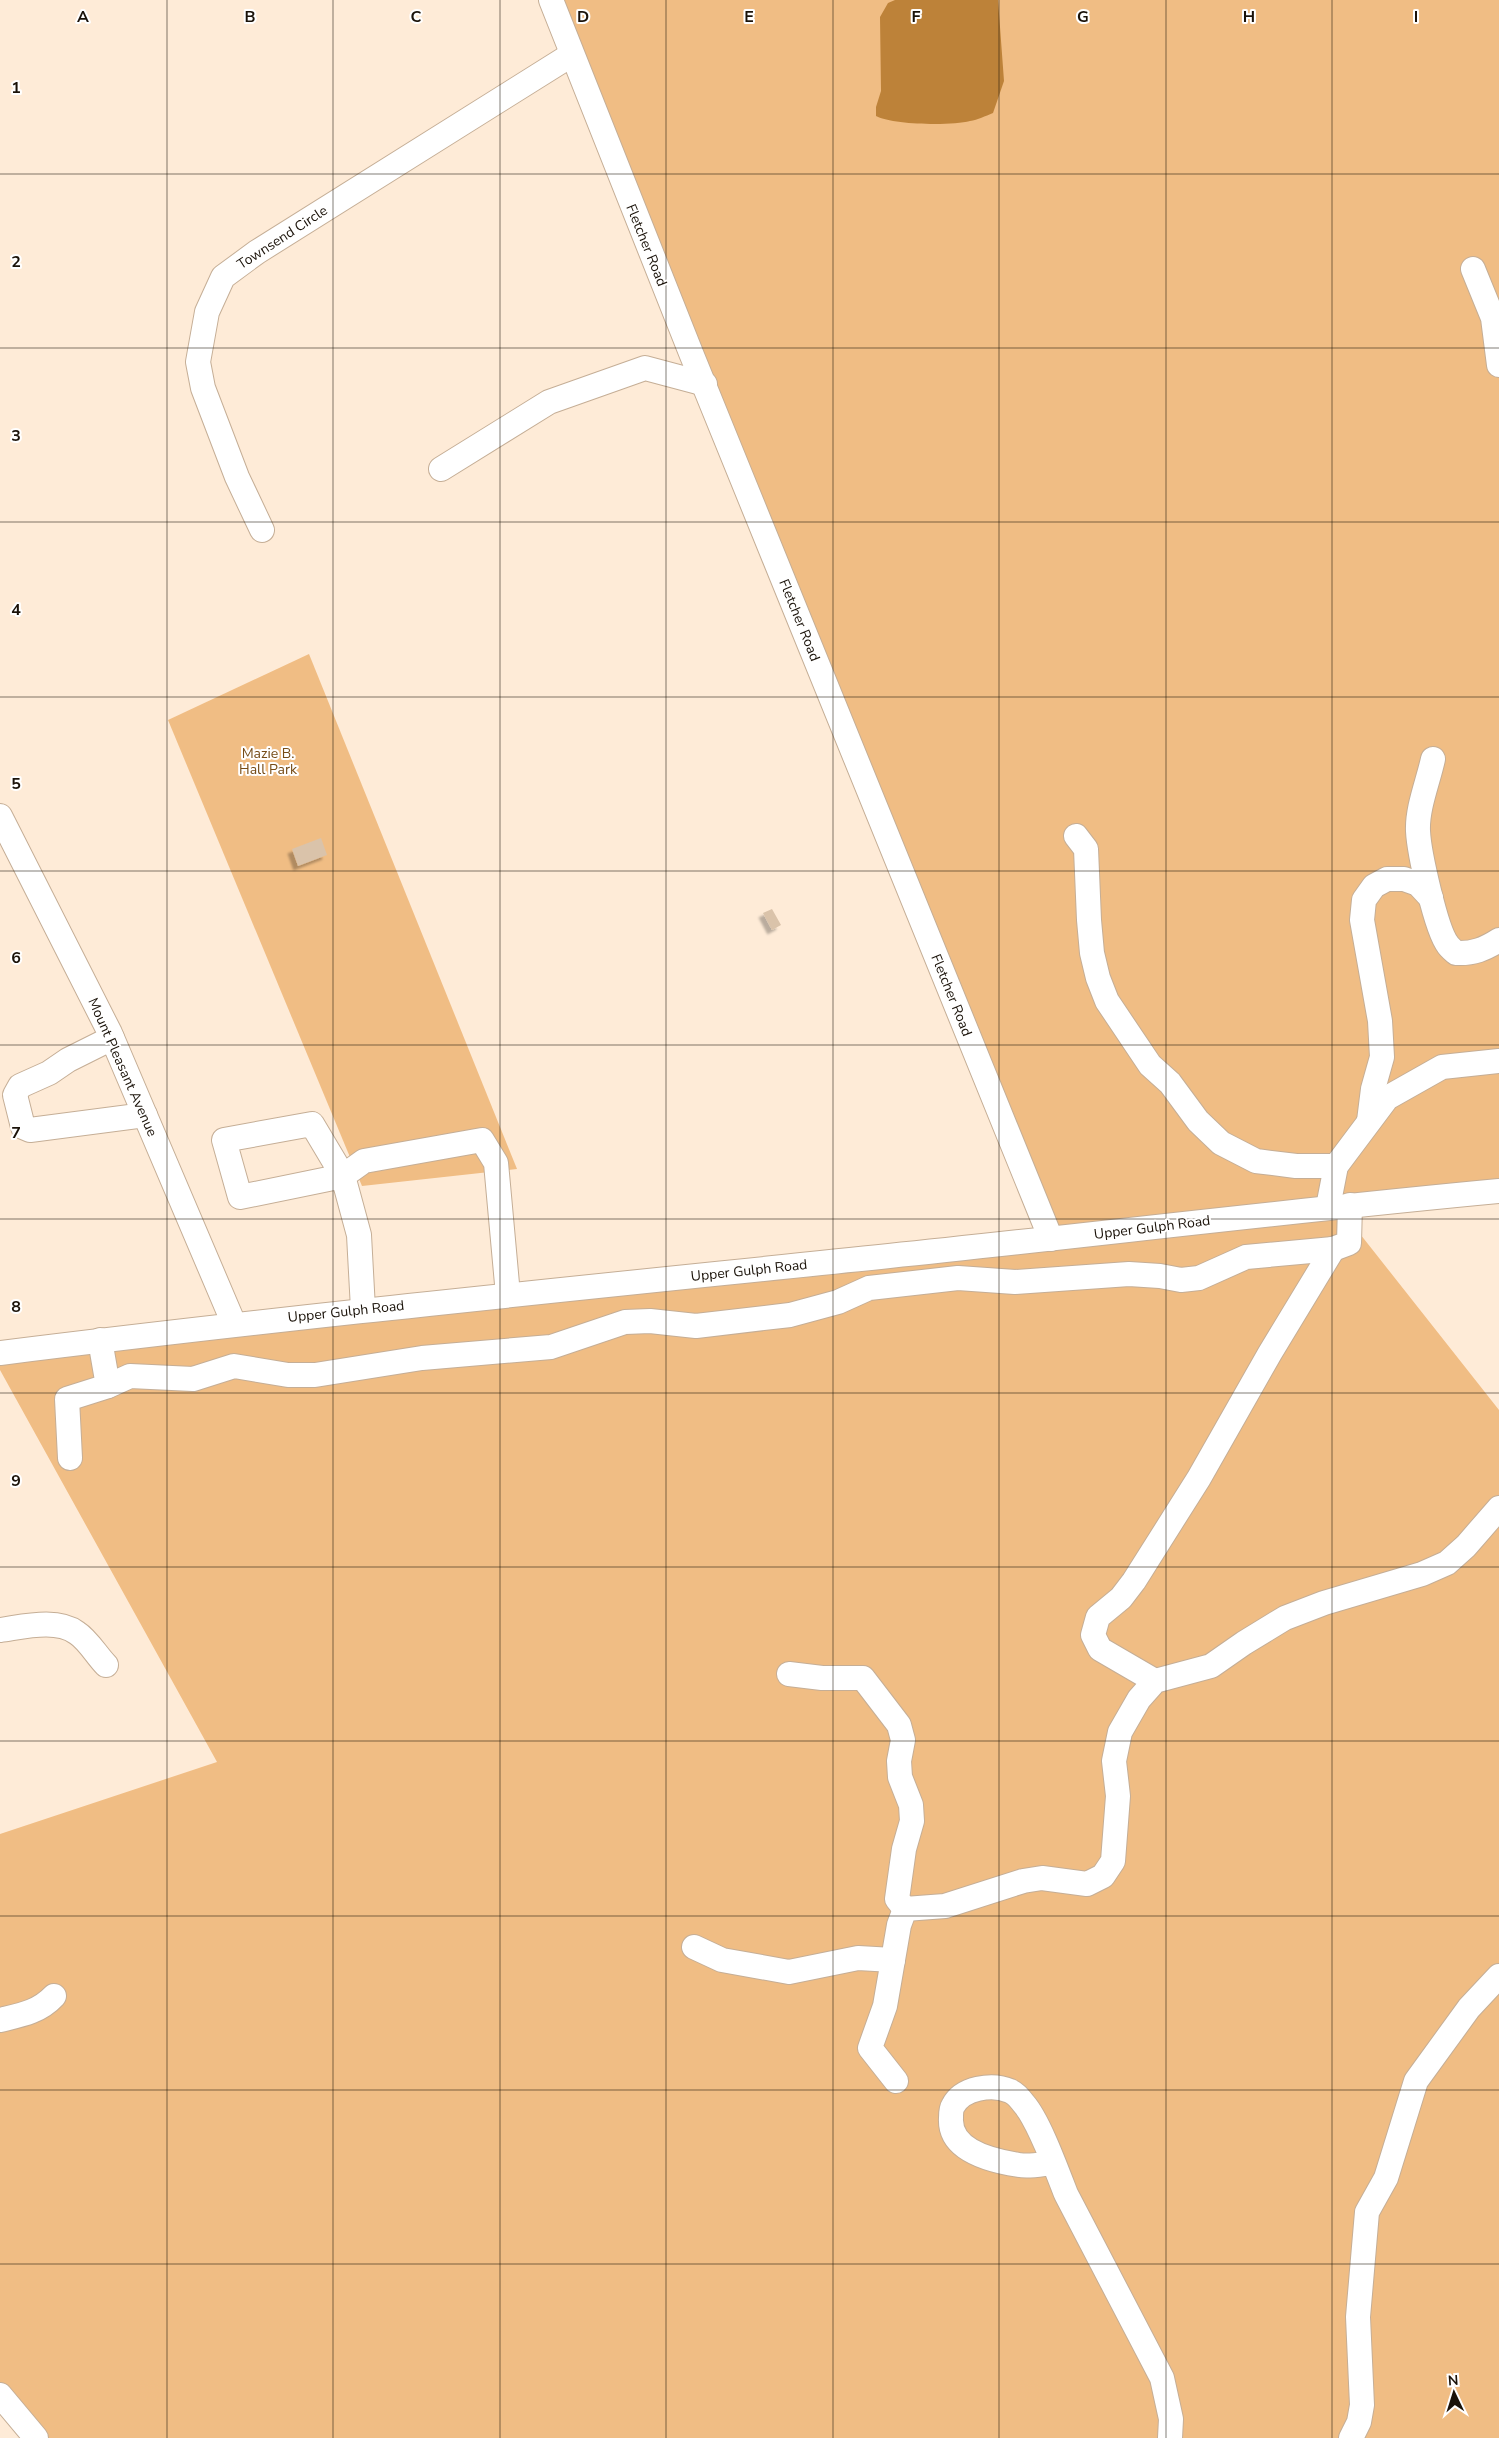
<svg xmlns="http://www.w3.org/2000/svg" width="1499" height="2438" font-family="'Nunito Sans',sans-serif">
	<style>
		.green { fill: #f0bd84 }
		.water { fill: #bd8239 }
		.building { fill: #dac3aa; filter: url(#shadow) }
		.lines { fill: none; stroke-linecap: round; stroke-linejoin: round }
		.minor-casing { stroke: #c5ae96; stroke-width: 26 }
		.minor { stroke: #fff; stroke-width: 24 }
		.grid { fill: none; stroke: #1a1209; stroke-width: 1; stroke-opacity: 0.55 }
		.labels { text-anchor: middle; stroke-width: 4; stroke-linejoin: round; paint-order: stroke }
		.street-label { font-size: 14px; fill: #1a1209; stroke: #fff }
		.park-label { font-size: 14px; fill: #764c17; stroke: #fff }
		.grid-label { font-size: 16px; text-anchor: middle; font-weight: bold; fill: #1a1209; stroke: #fff; stroke-width: 4; stroke-linejoin: round; paint-order: stroke }
	</style>
	<defs>
		<filter id="shadow"><feDropShadow dx="-4.5" dy="4.5" stdDeviation="1" flood-color="#0004"/></filter>
	</defs>
	<rect width="100%" height="100%" fill="#feebd7"/>
	<g class="green">
		<path d="M551,0h948v1191l-161,15 161,204v1028h-1463l-36,-43v-561l217,-72 -217,-392v-17l1051,-115z"/>
		<path d="M309,654l208,515 -155,17 -194,-466z"/>
	</g>
	<path class="water" d="M895,0h103l6,81 -11,32c-8,3 -15,7 -23,8 -19,5 -77,4 -94,-5v-9l5,-16 -1,-74 8,-14z"/>
	<g class="building">
		<path d="M321,838l6,17 -29,11 -6,-17z"/>
		<path d="M772,909l9,16 -9,5 -9,-17z"/>
	</g>
	<g class="lines">
		<g class="minor-casing">
			<g id="minor">
				<path d="M551,0l140,353 360,886"/>
				<path d="M1473,269l20,49 6,47"/>
				<path d="M441,469l108,-67 96,-34 60,16"/>
				<path d="M262,530l-25,-53 -34,-89 -5,-26 9,-50 16,-35 34,-25 314,-197"/>
				<path d="M1433,759c-5,23 -16,49 -15,72 1,21 18,99 30,114 2,3 6,6 8,8 17,1 29,-4 43,-13"/>
				<path d="M0,816l110,217 124,291"/>
				<path d="M1076,836l10,13 3,71 3,33 6,25 9,23 43,64 20,18 28,38 23,22 35,18 40,5h40"/>
				<path d="M112,1038l-44,22 -19,13 -29,13 -5,9 8,32 7,3 115,-15"/>
				<path d="M1369,1121l4,-32 9,-32 -2,-36 -18,-101 2,-20 10,-14 13,-7h17l14,5 13,14"/>
				<path d="M1328,1207l8,-41 51,-68 55,-31 57,-6"/>
				<path d="M363,1309l-4,-74 -16,-59 -31,-52 -88,16 16,57 103,-21 21,-15 118,-21 14,23 12,132"/>
				<path d="M0,1353c296,-37 592,-66 889,-97 203,-21 406,-46 610,-65"/>
				<path d="M108,1386l22,-10 63,3 41,-13 54,9h27l107,-17 129,-11 74,-25 25,-1 46,5 94,-11 48,-13 31,-14 89,-10 57,4 114,-8 31,2 21,4 18,-2 47,-21 87,-8 16,-6 1,-38"/>
				<path d="M70,1458l-3,-59 41,-13 -8,-46"/>
				<path d="M0,1630c23,-3 57,-12 77,3 11,7 20,23 29,32"/>
				<path d="M789,1674l33,4h41l36,47 4,15 -4,21 1,16 11,28 1,16 -8,28 -7,50 8,10"/>
				<path d="M1155,1681l-55,-32 -7,-14 5,-18 23,-19 13,-17 65,-103 71,-125 63,-104"/>
				<path d="M694,1947l28,13 67,12 69,-14 35,2"/>
				<path d="M0,2020c21,-5 39,-8 54,-24"/>
				<path d="M896,2081l-26,-33 15,-42 14,-81 6,-16 40,-3 78,-25 19,-3 45,6 16,-8 10,-15 5,-65 -4,-35 6,-29 19,-33 16,-18 56,-15 33,-23 41,-25 39,-15 98,-29 25,-11 19,-17 33,-38"/>
				<path d="M1053,2163c-11,1 -23,4 -34,2 -26,-4 -70,-14 -68,-47 0,-4 0,-9 2,-12 9,-18 39,-23 57,-15 5,2 11,9 14,13 15,17 33,67 42,90l96,184 9,41 -1,19"/>
				<path d="M0,2395l36,43"/>
				<path d="M1351,2438l8,-16 3,-17 -4,-88 9,-105 19,-34 30,-97 53,-73 30,-32"/>
			</g>
		</g>
		<use href="#minor" class="minor"/>
	</g>
	<path class="grid" d="M167,0v2438M333,0v2438M500,0v2438M666,0v2438M833,0v2438M999,0v2438M1166,0v2438M1332,0v2438M0,174h1499M0,348h1499M0,522h1499M0,697h1499M0,871h1499M0,1045h1499M0,1219h1499M0,1393h1499M0,1567h1499M0,1741h1499M0,1916h1499M0,2090h1499M0,2264h1499"/>
	<g class="labels">
		<g class="street-label">
			<text transform="translate(282 237) rotate(-33)" y="5">Townsend Circle</text>
			<text transform="translate(647 245) rotate(68)" y="5">Fletcher Road</text>
			<text transform="translate(800 620) rotate(68)" y="5">Fletcher Road</text>
			<text transform="translate(952 995) rotate(68)" y="5">Fletcher Road</text>
			<text transform="translate(123 1067) rotate(66)" y="5">Mount Pleasant Avenue</text>
			<text transform="translate(1152 1227) rotate(-7)" y="5">Upper Gulph Road</text>
			<text transform="translate(749 1270) rotate(-6)" y="5">Upper Gulph Road</text>
			<text transform="translate(346 1311) rotate(-6)" y="5">Upper Gulph Road</text>
		</g>
		<g class="park-label">
			<text x="268" y="758">Mazie B.<tspan x="268" dy="16">Hall Park</tspan></text>
		</g>
	</g>
	<g class="grid-label">
		<text x="83" y="22">A</text>
		<text x="250" y="22">B</text>
		<text x="416" y="22">C</text>
		<text x="583" y="22">D</text>
		<text x="749" y="22">E</text>
		<text x="916" y="22">F</text>
		<text x="1083" y="22">G</text>
		<text x="1249" y="22">H</text>
		<text x="1416" y="22">I</text>
		<text x="16" y="93">1</text>
		<text x="16" y="267">2</text>
		<text x="16" y="441">3</text>
		<text x="16" y="615">4</text>
		<text x="16" y="789">5</text>
		<text x="16" y="963">6</text>
		<text x="16" y="1138">7</text>
		<text x="16" y="1312">8</text>
		<text x="16" y="1486">9</text>
	</g>
	<g transform="translate(1454 2393) rotate(356)" stroke="#ffffff" stroke-width="4" paint-order="stroke">
	<path d="M0-4L9 19L0 12L-9 19Z" fill="#1a1209"/>
	<text y="-8" font-size="14" font-weight="bold" text-anchor="middle" fill="#1a1209">N</text>
	</g>
</svg>
